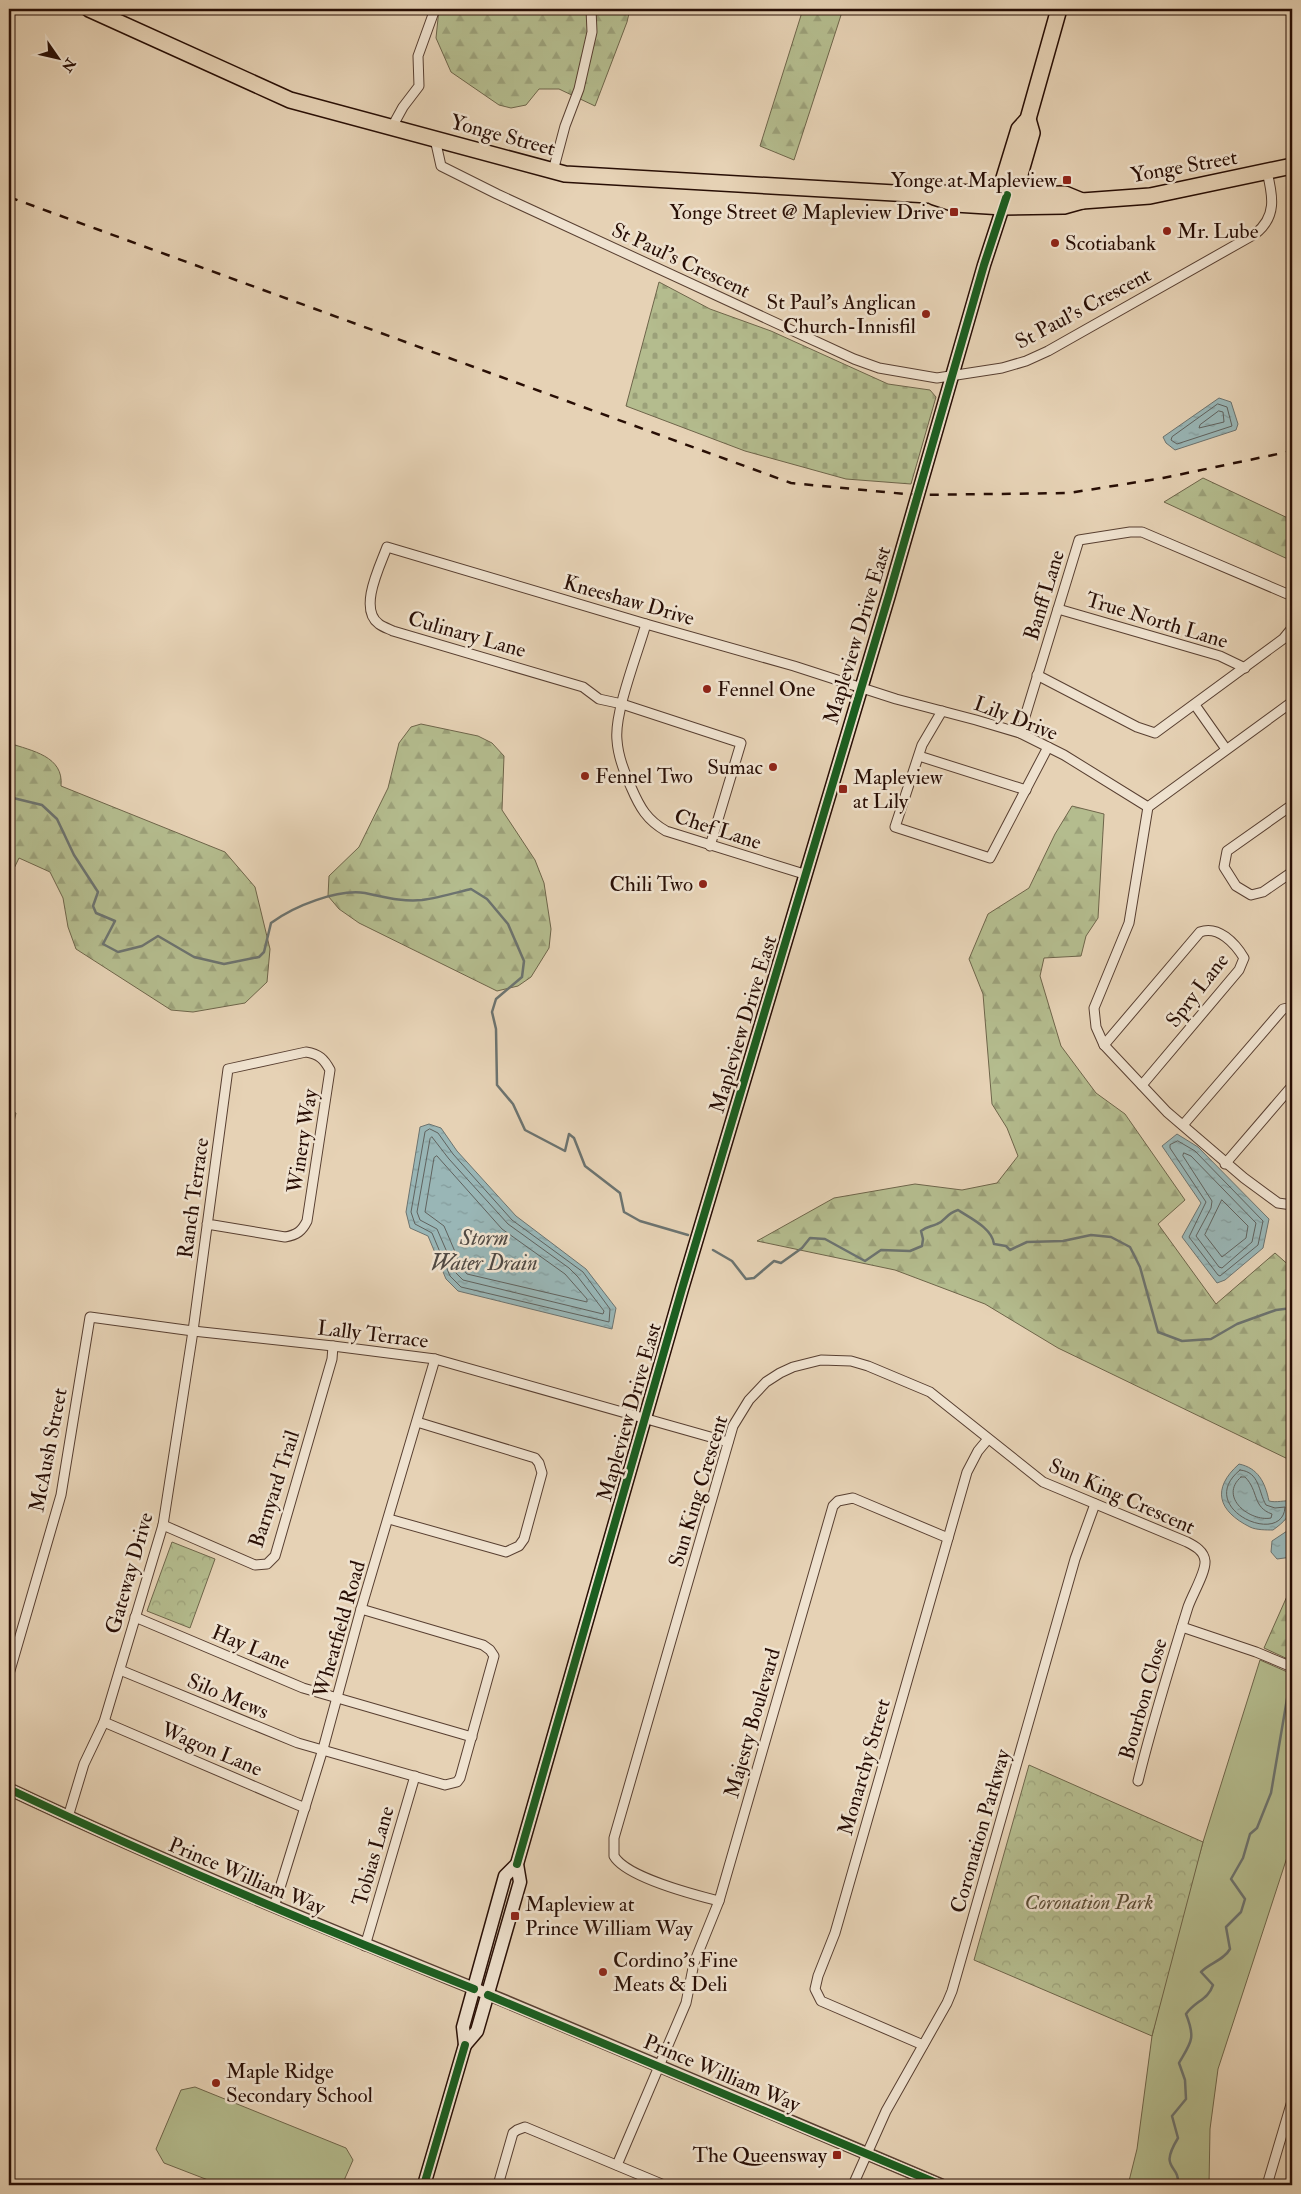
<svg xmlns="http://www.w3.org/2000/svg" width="1301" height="2194" font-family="'IM FELL Double Pica',serif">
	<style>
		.green { fill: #b4bc8e; stroke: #6e654a }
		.forest { fill: url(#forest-firs); stroke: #6e654a }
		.cemetery { fill: url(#cemetery-stones); stroke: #6e654a }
		.park { fill: url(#park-crowns); stroke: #6e654a }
		.water { fill: url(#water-ripples); stroke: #6c736f }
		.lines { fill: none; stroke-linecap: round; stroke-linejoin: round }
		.shore { stroke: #60625e; stroke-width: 1 }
		.stream { stroke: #6c736f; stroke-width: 2.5 }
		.minor-casing { stroke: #583f31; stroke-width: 11 }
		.tertiary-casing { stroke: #583f31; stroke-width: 14 }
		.secondary-casing { stroke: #280e05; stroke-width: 15 }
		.primary-casing { stroke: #280e05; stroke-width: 18 }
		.minor { stroke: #efe2cf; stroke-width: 9 }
		.tertiary { stroke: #efe2cf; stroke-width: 11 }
		.secondary { stroke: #efe2cf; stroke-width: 12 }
		.primary { stroke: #e6d2b5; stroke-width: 15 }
		.rail { stroke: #280e05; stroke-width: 2.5; stroke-dasharray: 9 9; stroke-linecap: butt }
		.cycleway-casing { stroke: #efe2cf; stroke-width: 11 }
		.cycleway { stroke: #1b5e20; stroke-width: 8 }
		.poi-dot { fill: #8f2418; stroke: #efe2cf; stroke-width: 2 }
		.labels { text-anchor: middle; stroke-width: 5; stroke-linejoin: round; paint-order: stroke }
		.street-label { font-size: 21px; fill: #280e05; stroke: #efe2cf }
		.poi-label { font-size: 21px; fill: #280e05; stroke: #efe2cf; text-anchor: start }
		.park-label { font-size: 21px; font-style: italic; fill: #594b35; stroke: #efe2cf }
		.water-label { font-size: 22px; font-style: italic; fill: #504943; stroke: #efe2cf }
	</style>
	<defs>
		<pattern id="forest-firs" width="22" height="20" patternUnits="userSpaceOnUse" patternTransform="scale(1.25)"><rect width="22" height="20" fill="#b4bc8e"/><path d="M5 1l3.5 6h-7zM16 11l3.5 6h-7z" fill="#9ba079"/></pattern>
		<pattern id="cemetery-stones" width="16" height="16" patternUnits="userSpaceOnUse" patternTransform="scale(1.25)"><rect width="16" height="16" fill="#b4bc8e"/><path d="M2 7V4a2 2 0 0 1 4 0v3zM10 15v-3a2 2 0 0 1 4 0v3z" fill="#9ba079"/></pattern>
		<pattern id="park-crowns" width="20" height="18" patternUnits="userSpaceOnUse" patternTransform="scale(1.25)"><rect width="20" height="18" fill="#b4bc8e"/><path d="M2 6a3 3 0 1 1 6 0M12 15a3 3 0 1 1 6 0" fill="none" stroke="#9ba079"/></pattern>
		<pattern id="water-ripples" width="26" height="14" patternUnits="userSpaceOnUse" patternTransform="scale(1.25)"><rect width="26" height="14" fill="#99b6b6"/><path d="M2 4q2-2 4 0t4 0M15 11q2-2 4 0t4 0" fill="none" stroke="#849b9b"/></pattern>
	</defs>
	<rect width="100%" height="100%" fill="#e6d2b5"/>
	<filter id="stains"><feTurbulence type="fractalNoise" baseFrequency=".004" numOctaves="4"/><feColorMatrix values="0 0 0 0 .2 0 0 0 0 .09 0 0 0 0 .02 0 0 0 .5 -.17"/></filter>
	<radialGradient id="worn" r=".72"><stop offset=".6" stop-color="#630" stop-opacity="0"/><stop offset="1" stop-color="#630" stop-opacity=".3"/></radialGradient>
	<g class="green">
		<path d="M1260,1660l32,14v168l-74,227 -8,60 -1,56h-81l9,-36 15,-113 20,-84 31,-110z"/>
		<path d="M195,2087l151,61 7,12 -11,25h-121l-57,-22 -8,-14 25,-59z"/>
	</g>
	<g class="forest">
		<path d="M439,9h191l-3,13 -32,84 -36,-17h-20l-13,16 -15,3 -12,-3 -48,-33 -15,-34z"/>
		<path d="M803,9h40l-49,151 -34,-14z"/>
		<path d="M1203,478l89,42v41l-128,-59z"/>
		<path d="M421,724l57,12 14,7 12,13 -2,54 33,50 9,23 7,46 -2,19 -18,29 -13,9 -21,5 -138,-68 -20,-14 -11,-13 1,-20 30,-29 29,-59 11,-45 12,-16z"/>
		<path d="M9,743c23,8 55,13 52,43l164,66 30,35 15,62 -3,33 -22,21 -52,9 -22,-2 -95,-61 -8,-22 -5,-29 -13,-26 -31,-14 -10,21z"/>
		<path d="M1072,806l32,8 -6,104 -12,18 -5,20 -37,2 -4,18 21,70 35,47 29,21 60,86 -27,24 58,80 59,-51 17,15v193l-234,-113 -73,-44 -90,-34 -138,-29 77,-43 81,-14 47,6 35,-7 21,-27 -11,-28 -15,-24 -9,-110 -14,-35 19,-45 41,-26 26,-54z"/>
		<path d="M9,1111l7,2 -7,30z"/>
		<path d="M1292,1585v76l-28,-13z"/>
	</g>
	<path class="cemetery" d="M659,282l51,27 61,22 117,53 42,6 6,7 -25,87 -65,-5 -101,-28 -119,-45z"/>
	<g class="park">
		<path d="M172,1542l43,17 -25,69 -43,-17z"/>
		<path d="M1029,1765l174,77 -51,194 -178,-76z"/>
	</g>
	<g class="water">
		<path d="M1219,398l12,4 7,22 -2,6 -61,20 -9,-7 -3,-6z"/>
		<path d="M429,1124l12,4 16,23 59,65 70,53 30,39 -4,21 -154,-38 -12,-12 -18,-43 -18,-8 -4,-16 14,-85z"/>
		<path d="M1177,1134l21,13 71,72 -6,29 -38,32 -8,3 -35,-46 19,-34 -39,-57z"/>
		<path d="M1239,1464c19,4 26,18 30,37 8,2 15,-1 23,0 0,14 -8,21 -19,29 -7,0 -17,0 -23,-3 -32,-16 -39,-38 -11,-63z"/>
		<path d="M1292,1524v33l-15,2 -6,-7 1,-11 15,-10z"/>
	</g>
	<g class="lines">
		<g class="shore">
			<path d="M1218,404l9,3 5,19 -55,18 -6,-4 1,-3z"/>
			<path d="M1219,411l4,1 1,10 -25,6 1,-3z"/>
			<path d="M430,1129l8,4 15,21 59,66 71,52 27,37 -1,13 -148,-35 -11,-11 -18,-43 -17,-9 -4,-12 14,-80z"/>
			<path d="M432,1137l17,22 59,65 61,44 9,9 26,34 -1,3 -140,-34 -7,-7 -19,-44 -17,-9 -3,-8 13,-73z"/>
			<path d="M1178,1141l17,10 68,70 -5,24 -38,31 -2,-1 -29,-38 17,-35 -36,-54v-3z"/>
			<path d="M1184,1153l7,3 65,67 -4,19 -30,26 -3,-1 -23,-31 15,-28 1,-7 -29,-45z"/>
			<path d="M437,1156l65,73 63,45 22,25v3l-120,-28 -5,-6 -18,-42 -19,-14 9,-54z"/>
			<path d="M1222,1200l26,26 -2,12 -24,19 -17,-22z"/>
			<path d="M1240,1470c20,2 18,21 26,35l9,3 10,-1c-2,41 -92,1 -45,-37z"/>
			<path d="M1241,1477h4c14,14 7,30 27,37l-1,4c-21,4 -53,-21 -30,-41z"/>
		</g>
		<g class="stream">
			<path d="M9,797l33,8 15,14 17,36 24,37 -5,14 3,7 19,8 -12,23 15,8 24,-6 16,-10 36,21 30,7 35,-7 5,-5 7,-29c23,-17 66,-34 94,-30 20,4 37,9 57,7 16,-2 33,-7 49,-11l16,10 21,25 16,37 -2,16 -26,22 -4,13 4,17 1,56 16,19 12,26 40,21 4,-17 5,4 11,28 35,27 4,19 16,9 48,14"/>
			<path d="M713,1250l19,11 14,18 8,-1 20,-17 7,2 21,-15 8,-10 15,1 40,22 16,-11 29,1 12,-5 1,-7 -2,-8c6,-5 10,-4 16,-7 9,-3 8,-10 21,-14 12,8 34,18 36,34l12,2 4,4 17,-8 36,-1 28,-6 20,2 19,10 10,20 18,65 24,9 29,-2 26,-15 39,-14 16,-2"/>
			<path d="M1178,2185c2,-22 -20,-14 0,-47l-6,-22 14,-17 -1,-19 -6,-17c12,-21 17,-24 7,-49 9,-13 22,-14 27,-29l-12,-13c10,-10 22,-11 29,-23l-4,-22 15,-15 4,-13 -14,-20 12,-21 7,-24 7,-6 14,-35 17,-100"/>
		</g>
		<g class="minor-casing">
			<g id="minor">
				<path d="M392,127l11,-20 16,-21 -1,-30 17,-47"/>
				<path d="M435,139l6,27 56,28 357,165 25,9 58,10 65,-10 24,-7 22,-10 207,-117c22,-17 18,-38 12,-62"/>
				<path d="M553,171l12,-45 14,-37 13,-57 -1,-23"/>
				<path d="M1058,609l162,47 25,12"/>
				<path d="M646,624c-8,28 -32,89 -29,116 1,17 7,32 14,47 9,21 16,33 35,44l138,43"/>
				<path d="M1037,675l100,52 18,6 128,-94 9,-11"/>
				<path d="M1195,705l31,44"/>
				<path d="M942,711l-20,34 -27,82 95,31 58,-111"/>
				<path d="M1020,733l59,-193 51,-8h12l150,64"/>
				<path d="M919,756l107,34"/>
				<path d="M1292,805l-65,46 -3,16 12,19 15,9 12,-3 29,-20"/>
				<path d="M1148,807l-19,116 -35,85 2,19 8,18 63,67 77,66 34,25 14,2"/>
				<path d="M1148,807l144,-105"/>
				<path d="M710,846l31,-103 -119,-39 -23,-5 -16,-12 -190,-56c-4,-2 -10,-4 -14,-7 -21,-15 1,-58 8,-77l259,77 148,42 102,33 80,21 44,13 44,22 84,52"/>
				<path d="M1104,1045l96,-113c18,-7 35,11 44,26l-5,12 -97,115"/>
				<path d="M1183,1125l100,-116 9,-2"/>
				<path d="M1225,1164l67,-78"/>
				<path d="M389,1519l117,33 13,-6 5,-7 18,-66 -3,-10 -4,-5 -118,-36"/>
				<path d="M163,1525l92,40 12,-1 8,-8 57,-197 1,-13"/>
				<path d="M135,1617l168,71 169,49"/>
				<path d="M1182,1627l74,25 36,15"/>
				<path d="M120,1670l178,73 147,42 12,-3 3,-4 34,-122 -4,-6 -7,-5 -122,-36"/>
				<path d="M9,1674l52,-179 29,-178 103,14 140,15 102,13 293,83"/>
				<path d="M104,1722l201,86"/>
				<path d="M68,1817l16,-53 20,-42 59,-197 30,-194 35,-262 78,-17c13,2 18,7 24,18l-23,151c-5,10 -10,14 -22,16l-78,-13"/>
				<path d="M719,1901c-24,-6 -93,-24 -105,-45v-18l119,-412 16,-26 17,-18 14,-9 13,-6 28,-7 30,1 17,5 62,26 113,90 144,60c8,4 17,9 18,19 1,11 -13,34 -17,46 -18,58 -36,116 -50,174"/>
				<path d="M274,1907l49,-158 38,-140 74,-250"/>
				<path d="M365,1946l50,-170"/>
				<path d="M923,2045l-102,-44 -6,-12 3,-13 17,-43 132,-461 11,-21 10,-12"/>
				<path d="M617,2165l69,-162 8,-40 25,-62 114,-395 5,-5 15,-3 95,40"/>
				<path d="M498,2185l15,-52 4,-3 8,-3 139,58"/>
				<path d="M853,2185l33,-74 61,-108 5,-12 123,-432 20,-55"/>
				<path d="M1267,2185l25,-84"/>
			</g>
		</g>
		<g class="tertiary-casing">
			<path id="tertiary" d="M9,1789c161,76 326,143 491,210 148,61 294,124 441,186"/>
		</g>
		<g class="secondary-casing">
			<g id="secondary">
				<path d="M465,2045l12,-14 43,-149 -3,-18 165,-575 207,-694 95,-330 19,-58"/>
				<path d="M424,2185l41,-140 -2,-18 42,-151 12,-12"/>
			</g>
		</g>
		<g class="primary-casing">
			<g id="primary">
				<path d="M89,9l201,91 275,74 364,21 28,-3 50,3 58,-1 17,7"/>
				<path d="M1007,195l-3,-17 15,-49 9,-10 31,-110"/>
				<path d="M934,197l21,7 48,3 61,-1 18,-5 68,-5 142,-30"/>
				<path d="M1006,199l13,-21 13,-45 -4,-14"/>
			</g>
		</g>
		<use href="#minor" class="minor"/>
		<use href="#tertiary" class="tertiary"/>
		<use href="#secondary" class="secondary"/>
		<use href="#primary" class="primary"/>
		<path class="rail" d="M9,197l782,286 125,12 153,-2 94,-15 129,-27"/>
		<g class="cycleway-casing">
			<g id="cycleway">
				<path d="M9,1789c152,72 308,138 465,200"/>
				<path d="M517,1864l165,-575 207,-694 95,-330 23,-70"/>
				<path d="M488,1995l453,190"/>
				<path d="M424,2185l41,-140"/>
			</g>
		</g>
		<use href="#cycleway" class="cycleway"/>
	</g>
	<g class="poi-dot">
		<rect x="1062" y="175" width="10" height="10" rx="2.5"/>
		<rect x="949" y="207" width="10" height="10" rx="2.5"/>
		<circle cx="1167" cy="231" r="5"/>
		<circle cx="1055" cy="243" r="5"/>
		<circle cx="926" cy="314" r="5"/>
		<circle cx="707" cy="689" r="5"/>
		<circle cx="773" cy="767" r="5"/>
		<circle cx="585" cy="776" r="5"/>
		<rect x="838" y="784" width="10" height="10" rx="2.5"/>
		<circle cx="703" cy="884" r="5"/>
		<rect x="510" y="1911" width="10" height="10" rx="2.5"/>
		<circle cx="603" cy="1972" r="5"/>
		<circle cx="216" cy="2083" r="5"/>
		<rect x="832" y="2150" width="10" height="10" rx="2.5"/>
	</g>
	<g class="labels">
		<g class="street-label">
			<text transform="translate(503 135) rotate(15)" y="7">Yonge Street</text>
			<text transform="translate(1184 166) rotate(-10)" y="7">Yonge Street</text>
			<text transform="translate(681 260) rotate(25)" y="7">St Paul's Crescent</text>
			<text transform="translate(1083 308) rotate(-28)" y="7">St Paul's Crescent</text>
			<text transform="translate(1044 595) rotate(-73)" y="7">Banff Lane</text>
			<text transform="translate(629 600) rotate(16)" y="7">Kneeshaw Drive</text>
			<text transform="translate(1157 620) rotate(17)" y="7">True North Lane</text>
			<text transform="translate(467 634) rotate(16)" y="7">Culinary Lane</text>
			<text transform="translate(857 635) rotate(-73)" y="7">Mapleview Drive East</text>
			<text transform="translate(1016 718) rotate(21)" y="7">Lily Drive</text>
			<text transform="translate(718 829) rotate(18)" y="7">Chef Lane</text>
			<text transform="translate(1197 990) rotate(-52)" y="7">Spry Lane</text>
			<text transform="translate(743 1024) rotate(-73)" y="7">Mapleview Drive East</text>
			<text transform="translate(302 1141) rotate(-81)" y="7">Winery Way</text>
			<text transform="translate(193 1198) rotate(-82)" y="7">Ranch Terrace</text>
			<text transform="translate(373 1334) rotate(7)" y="7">Lally Terrace</text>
			<text transform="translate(629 1412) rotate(-74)" y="7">Mapleview Drive East</text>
			<text transform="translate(48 1450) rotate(-79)" y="7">McAush Street</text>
			<text transform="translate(274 1489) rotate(-72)" y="7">Barnyard Trail</text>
			<text transform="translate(698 1491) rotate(-73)" y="7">Sun King Crescent</text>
			<text transform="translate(1122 1496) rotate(24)" y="7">Sun King Crescent</text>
			<text transform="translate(129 1573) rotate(-74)" y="7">Gateway Drive</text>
			<text transform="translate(339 1629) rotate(-74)" y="7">Wheatfield Road</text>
			<text transform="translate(251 1647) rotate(23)" y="7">Hay Lane</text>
			<text transform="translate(228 1696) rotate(23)" y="7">Silo Mews</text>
			<text transform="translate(1143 1699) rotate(-74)" y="7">Bourbon Close</text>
			<text transform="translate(752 1723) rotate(-74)" y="7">Majesty Boulevard</text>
			<text transform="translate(212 1749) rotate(23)" y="7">Wagon Lane</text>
			<text transform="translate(864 1767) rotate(-74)" y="7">Monarchy Street</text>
			<text transform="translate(980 1831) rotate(-74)" y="7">Coronation Parkway</text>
			<text transform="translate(373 1856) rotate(-74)" y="7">Tobias Lane</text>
			<text transform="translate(247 1876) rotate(23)" y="7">Prince William Way</text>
			<text transform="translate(722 2073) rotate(23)" y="7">Prince William Way</text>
		</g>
		<g class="poi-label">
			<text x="1057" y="187" text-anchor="end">Yonge at Mapleview</text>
			<text x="944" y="219" text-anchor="end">Yonge Street @ Mapleview Drive</text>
			<text x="1177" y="238">Mr. Lube</text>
			<text x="1065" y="250">Scotiabank</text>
			<text x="916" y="309" text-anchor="end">St Paul's Anglican<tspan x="916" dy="24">Church-Innisfil</tspan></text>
			<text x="717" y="696">Fennel One</text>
			<text x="763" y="774" text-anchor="end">Sumac</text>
			<text x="595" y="783">Fennel Two</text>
			<text x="853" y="784">Mapleview<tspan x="853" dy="24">at Lily</tspan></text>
			<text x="693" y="891" text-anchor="end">Chili Two</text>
			<text x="525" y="1911">Mapleview at<tspan x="525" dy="24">Prince William Way</tspan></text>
			<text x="613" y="1967">Cordino's Fine<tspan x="613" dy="24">Meats &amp; Deli</tspan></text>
			<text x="226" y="2078">Maple Ridge<tspan x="226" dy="24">Secondary School</tspan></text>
			<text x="827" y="2162" text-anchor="end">The Queensway</text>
		</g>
		<g class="park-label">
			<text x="1089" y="1909">Coronation Park</text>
		</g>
		<g class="water-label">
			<text x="484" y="1245">Storm<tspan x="484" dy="25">Water Drain</tspan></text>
		</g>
	</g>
	<rect width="1301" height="2194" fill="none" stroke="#e6d2b5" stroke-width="30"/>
	<rect x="10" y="10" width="1281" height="2174" fill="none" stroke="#280e05" stroke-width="2.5"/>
	<rect x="15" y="15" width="1271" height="2164" fill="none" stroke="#280e05"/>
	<g transform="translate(58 58) rotate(124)" stroke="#efe2cf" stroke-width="4" paint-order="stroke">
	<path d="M0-4L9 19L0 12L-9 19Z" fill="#280e05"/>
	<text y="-8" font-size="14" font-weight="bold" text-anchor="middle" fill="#280e05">N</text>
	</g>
	<rect width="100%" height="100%" filter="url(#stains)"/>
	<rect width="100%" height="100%" fill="url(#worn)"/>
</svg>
